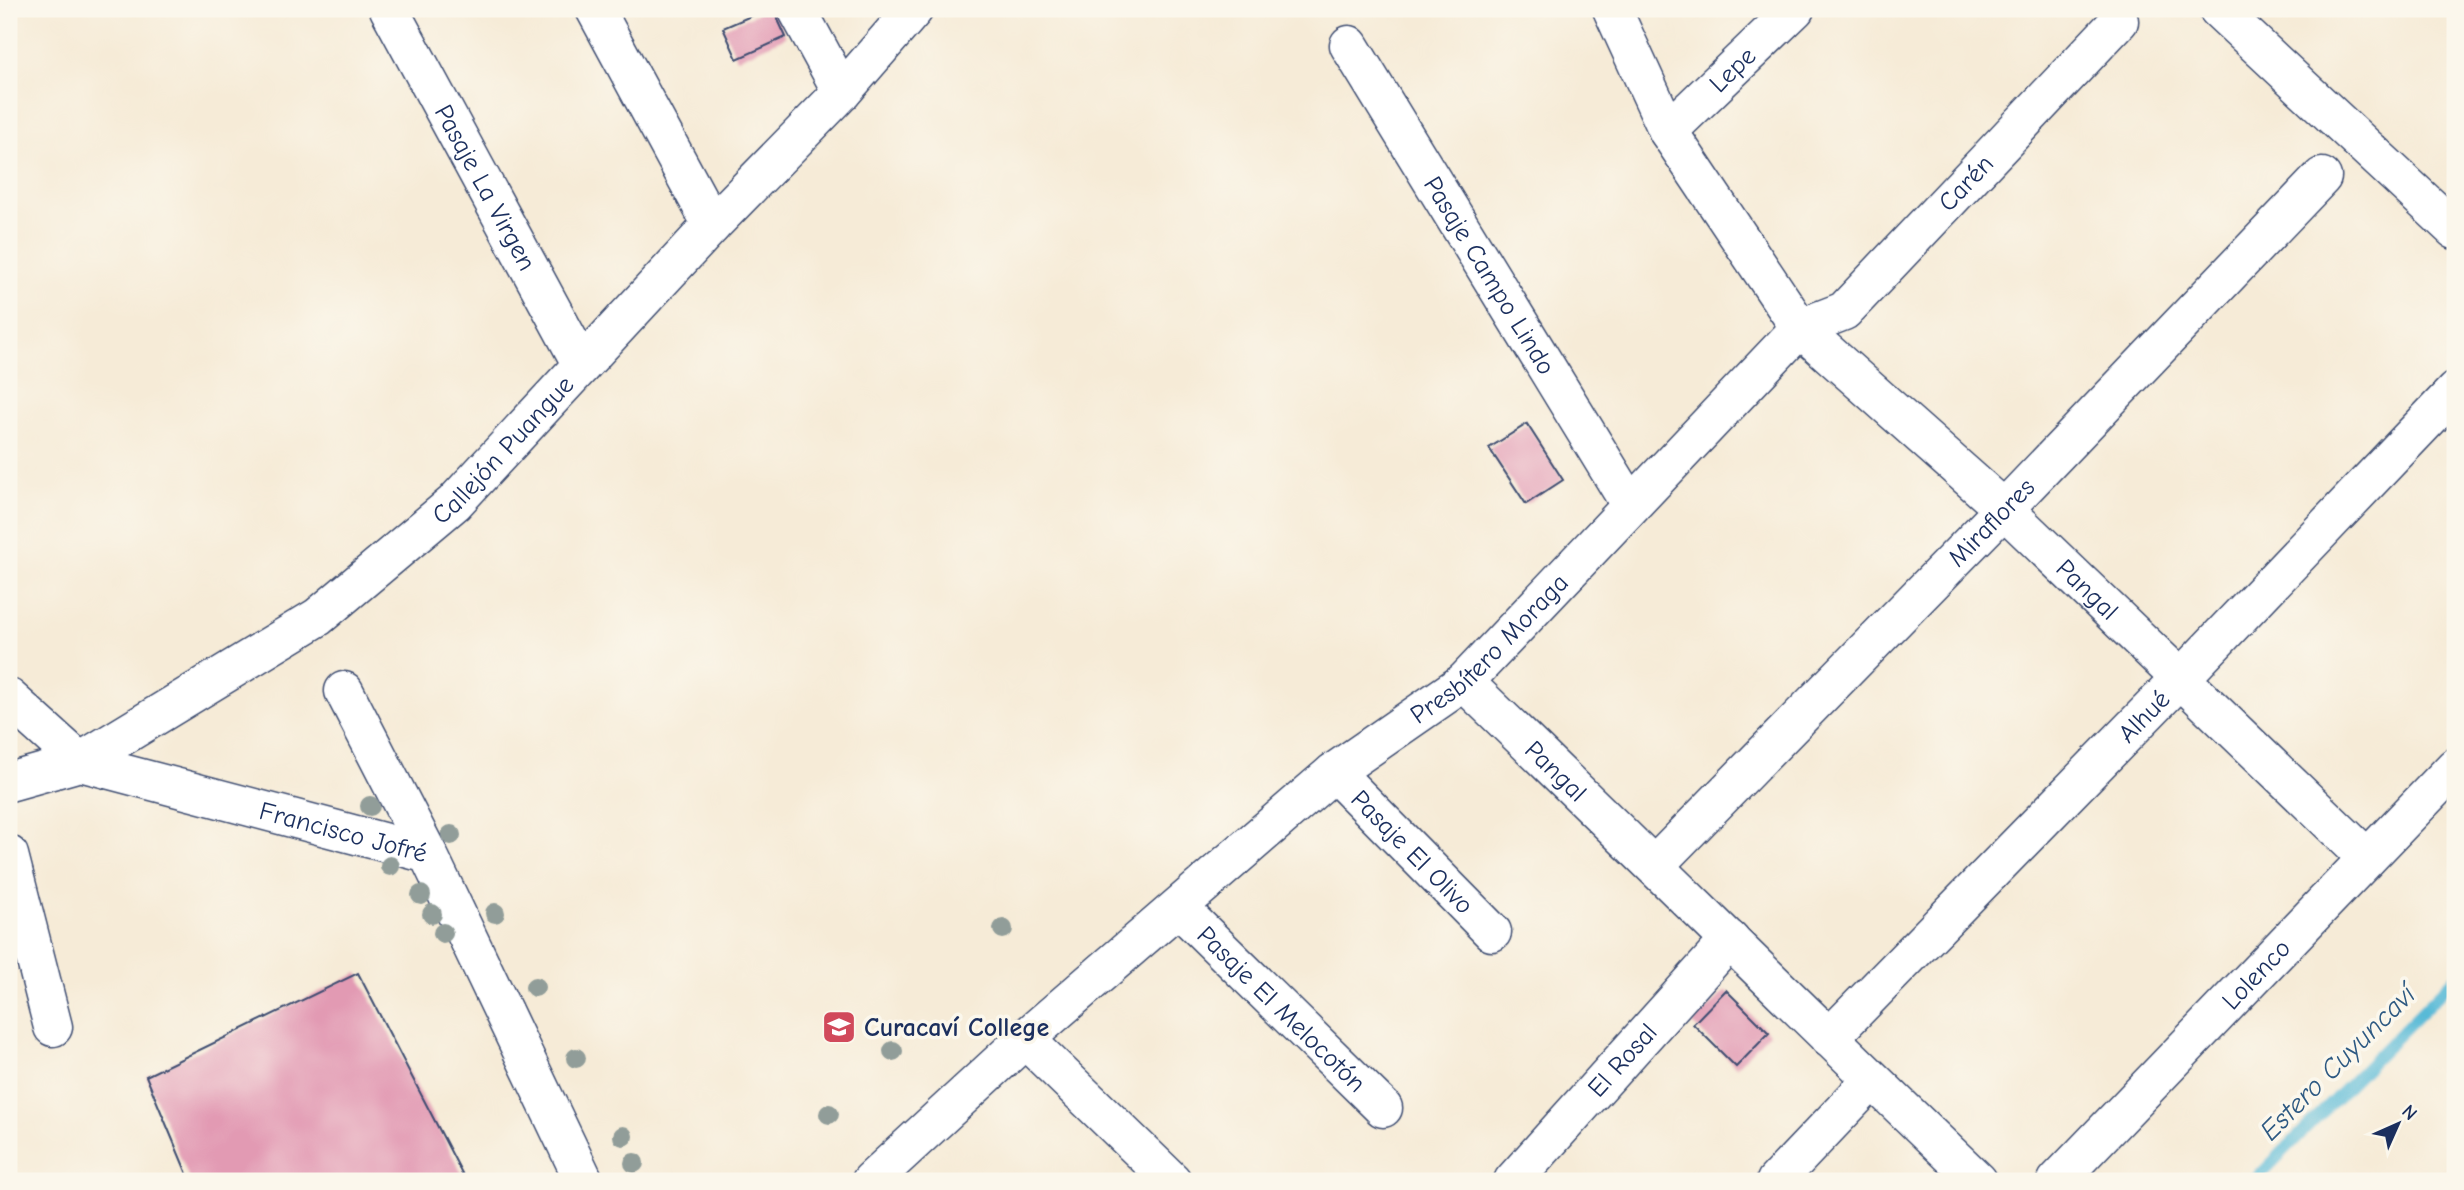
<svg xmlns="http://www.w3.org/2000/svg" width="2464" height="1190" font-family="'Comic Neue',sans-serif">
	<style>
		.lines { fill: none; stroke-linecap: round; stroke-linejoin: round }
		.stream { stroke: #58bad7; stroke-width: 12 }
		.building { fill: #e29ab3 }
		.minor-casing { stroke: #3c4b70; stroke-width: 41 }
		.minor { stroke: #fff; stroke-width: 38 }
		.tree { fill: #919d99 }
		.labels { text-anchor: middle; stroke-width: 7; stroke-linejoin: round; paint-order: stroke }
		.street-label { font-size: 26px; fill: #1b2f5e; stroke: #fbf7ec }
		.poi-label { font-size: 26px; font-weight: bold; fill: #1b2f5e; stroke: #fbf7ec; text-anchor: start }
		.water-label { font-size: 28px; font-style: italic; fill: #2d5982; stroke: #fbf7ec }
	</style>
	<rect width="100%" height="100%" fill="#fbf7ec"/>
	<filter id="ink" filterUnits="userSpaceOnUse"><feTurbulence type="fractalNoise" baseFrequency=".0143" numOctaves="2"/><feDisplacementMap in="SourceGraphic" scale="14" xChannelSelector="R" yChannelSelector="G"/><feConvolveMatrix kernelMatrix="1 2 1 2 8 2 1 2 1" color-interpolation-filters="sRGB"/></filter>
	<filter id="wash" filterUnits="userSpaceOnUse"><feTurbulence type="fractalNoise" baseFrequency=".00686" numOctaves="4" result="noise"/><feDisplacementMap in="SourceGraphic" scale="28" xChannelSelector="R" yChannelSelector="G"/><feGaussianBlur stdDeviation="1.57" result="paint"/><feColorMatrix in="noise" values="0 0 0 0 0 0 0 0 0 0 0 0 0 0 0 0 0 1.4 0 .05"/><feComposite in="paint" operator="in"/></filter>
	<g filter="url(#wash)">
		<rect width="100%" height="100%" fill="#f6ebd7"/>
		<g class="lines">
			<path class="stream" d="M2254,1181l201,-203"/>
		</g>
		<g id="blocks">
			<g class="building">
				<path d="M767,9h6l13,28 -49,22 -14,-31z"/>
				<path d="M1527,424l36,56 -37,24 -37,-56z"/>
				<path d="M358,973l108,208h-276l-44,-105z"/>
				<path d="M1726,990l43,43 -33,34 -43,-43z"/>
			</g>
		</g>
	</g>
	<g filter="url(#ink)">
		<use href="#blocks" fill-opacity="0" stroke="#3c4b70" stroke-width="2"/>
		<g class="lines">
			<g class="minor-casing">
				<g id="minor">
					<path id="s1" d="M389,9l193,356"/>
					<path d="M595,9l117,216"/>
					<path d="M797,9l45,83"/>
					<path id="s2" d="M1612,9l56,122 132,197 204,181 363,349"/>
					<path d="M2218,9l237,221"/>
					<path id="s3" d="M1349,45l281,459"/>
					<path id="s4" d="M1668,131l127,-122"/>
					<path id="s5" d="M1464,682c172,165 341,334 514,499"/>
					<path d="M344,691l84,163"/>
					<path id="s6" d="M9,698l71,64 348,92 156,327"/>
					<path id="s7" d="M1334,772l158,160"/>
					<path id="s8" d="M9,782l71,-20 238,-145 136,-114 258,-278 130,-133 72,-83"/>
					<path d="M9,855l44,172"/>
					<path id="s9" d="M1655,865l349,-356 318,-332"/>
					<path id="s10" d="M1179,908l204,200"/>
					<path id="s11" d="M1829,1038l351,-359 275,-288"/>
					<path d="M1025,1039l147,142"/>
					<path id="s12" d="M871,1181l154,-142 309,-267 130,-90 336,-354 44,-17 275,-290"/>
					<path id="s13" d="M1513,1181l217,-241"/>
					<path d="M1776,1181l96,-101"/>
					<path id="s14" d="M2057,1181l398,-414"/>
				</g>
			</g>
			<use href="#minor" class="minor"/>
		</g>
		<g class="tree">
			<circle cx="370" cy="806" r="10"/>
			<circle cx="451" cy="835" r="10"/>
			<circle cx="390" cy="866" r="10"/>
			<circle cx="421" cy="895" r="10"/>
			<circle cx="495" cy="913" r="10"/>
			<circle cx="432" cy="914" r="10"/>
			<circle cx="1003" cy="929" r="10"/>
			<circle cx="443" cy="933" r="10"/>
			<circle cx="535" cy="987" r="10"/>
			<circle cx="893" cy="1051" r="10"/>
			<circle cx="576" cy="1058" r="10"/>
			<circle cx="829" cy="1114" r="10"/>
			<circle cx="623" cy="1136" r="10"/>
			<circle cx="634" cy="1163" r="10"/>
		</g>
	</g>
	<defs>
		<g id="school-square" transform="scale(1.75)"><rect x="-9" y="-9" width="18" height="18" rx="4" fill="#d1495b" stroke="#fbf7ec"/><path d="M0-5L7-2L0 1L-7-2ZM-4 1L0 2.5L4 1V4Q0 6-4 4Z" fill="#fff"/></g>
	</defs>
	<g fill-rule="evenodd">
		<use href="#school-square" x="839" y="1027"/>
	</g>
	<g class="labels">
		<g class="street-label">
			<text dy="9" stroke="none"><textPath href="#s4" startOffset="89">Lepe</textPath></text>
			<text dy="9" stroke="none"><textPath href="#s12" startOffset="1488">Carén</textPath></text>
			<text dy="9" stroke="none"><textPath href="#s1" startOffset="203">Pasaje La Virgen</textPath></text>
			<text dy="9" stroke="none"><textPath href="#s3" startOffset="270">Pasaje Campo Lindo</textPath></text>
			<text dy="9" stroke="none"><textPath href="#s8" startOffset="602">Callejón Puangue</textPath></text>
			<text dy="9" stroke="none"><textPath href="#s9" startOffset="480">Miraflores</textPath></text>
			<text dy="9" stroke="none"><textPath href="#s2" startOffset="760">Pangal</textPath></text>
			<text dy="9" stroke="none"><textPath href="#s12" startOffset="817">Presbítero Moraga</textPath></text>
			<text dy="9" stroke="none"><textPath href="#s11" startOffset="450">Alhué</textPath></text>
			<text dy="9" stroke="none"><textPath href="#s5" startOffset="128">Pangal</textPath></text>
			<text dy="9" stroke="none"><textPath href="#s6" startOffset="368">Francisco Jofré</textPath></text>
			<text dy="9" stroke="none"><textPath href="#s7" startOffset="112">Pasaje El Olivo</textPath></text>
			<text dy="9" stroke="none"><textPath href="#s14" startOffset="287">Lolenco</textPath></text>
			<text dy="9" stroke="none"><textPath href="#s10" startOffset="144">Pasaje El Melocotón</textPath></text>
			<text dy="9" stroke="none"><textPath href="#s13" startOffset="163">El Rosal</textPath></text>
		</g>
		<g class="poi-label">
			<text x="864" y="1036">Curacaví College</text>
		</g>
		<g class="water-label">
			<text transform="translate(2337 1062) rotate(-45)" y="10">Estero Cuyuncaví</text>
		</g>
	</g>
	<rect width="2464" height="1190" fill="none" stroke="#fbf7ec" stroke-width="35"/>
	<g transform="translate(2398 1124) rotate(45)" stroke="#fbf7ec" stroke-width="5" paint-order="stroke">
	<path d="M0-5L12 26L0 18L-12 26Z" fill="#1b2f5e"/>
	<text y="-10" font-size="19" font-weight="bold" text-anchor="middle" fill="#1b2f5e">N</text>
	</g>
</svg>
